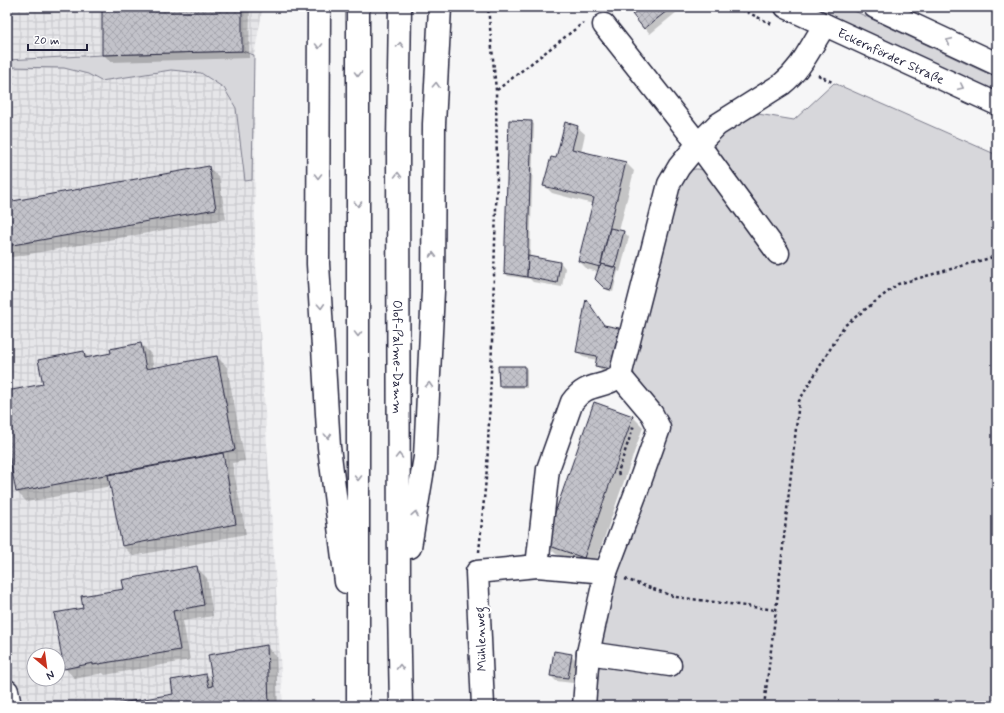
<svg xmlns="http://www.w3.org/2000/svg" width="1004" height="713" font-family="Mynerve,sans-serif">
	<style>
		.industrial { fill: url(#industrial-grid); fill-rule: evenodd }
		.green { fill: #d7d7db; stroke: #7c7c8b }
		.shadow { fill: #0003 }
		.building { fill: url(#building-cross-hatch); stroke: #22223b }
		.lines { fill: none; stroke-linecap: round; stroke-linejoin: round }
		.minor-casing { stroke: #22223b; stroke-width: 25 }
		.major-casing { stroke: #22223b; stroke-width: 25 }
		.highway-casing { stroke: #22223b; stroke-width: 25 }
		.path { stroke: #22223b; stroke-width: 2.5; stroke-dasharray: 3 3; stroke-linecap: butt }
		.minor { stroke: #fff; stroke-width: 22 }
		.major { stroke: #fff; stroke-width: 22 }
		.highway { stroke: #fff; stroke-width: 22 }
		.oneway { stroke: #9c9ca7 }
		.labels { text-anchor: middle; stroke-width: 4; stroke-linejoin: round; paint-order: stroke }
		.street-label { font-size: 13px; fill: #22223b; stroke: #fff }
	</style>
	<defs>
		<pattern id="industrial-grid" width="8" height="8" patternUnits="userSpaceOnUse"><rect width="8" height="8" fill="#e6e6e9"/><path d="M0 4h8M4 0v8" fill="none" stroke="#c5c5c9"/></pattern>
		<pattern id="building-cross-hatch" width="8" height="8" patternUnits="userSpaceOnUse"><rect width="8" height="8" fill="#c2c2c9"/><path d="M0 0l8 8M0 8l8-8" fill="none" stroke="#a6a6ae"/></pattern>
	</defs>
	<rect width="100%" height="100%" fill="#f6f6f7"/>
	<filter id="ink" filterUnits="userSpaceOnUse"><feTurbulence type="fractalNoise" baseFrequency=".025" numOctaves="2"/><feDisplacementMap in="SourceGraphic" scale="8" xChannelSelector="R" yChannelSelector="G"/><feConvolveMatrix kernelMatrix="1 2 1 2 8 2 1 2 1" color-interpolation-filters="sRGB"/></filter>
	<g filter="url(#ink)">
		<path class="industrial" d="M7,7h256l-9,48 1,194 28,457h-276zM34,655h24v24h-24z"/>
		<g class="green">
			<path d="M805,7h41l151,71v15z"/>
			<path d="M242,51l12,4 -2,125 -7,1 -9,-73 -12,-20 -23,-15 -30,-3 -70,11 -13,-7 -24,-6 -57,-1v-7l95,-5z"/>
			<path d="M834,83l163,72v551h-402l7,-69 10,-55 59,-161 -28,-24 -11,-29 47,-183c9,-12 11,-20 27,-14l10,-18 -1,-14 37,-26 42,7z"/>
		</g>
		<g class="shadow">
			<path d="M103,7h147l-1,51 -138,4 -8,-8z"/>
			<path d="M637,7h46l-33,27 -16,-20 5,-4z"/>
			<path d="M531,122l3,2 -4,133 30,5 5,6 -3,19 -29,-5 -3,-3 -22,-3 -3,-3z"/>
			<path d="M577,127l8,7 -4,18 45,11 8,8 -15,60 5,1 5,5 -9,35 -2,-1 -5,21 -6,-2 -10,-11 1,-7 -11,-3 -8,-8 14,-57 -41,-11 -8,-8 13,-25z"/>
			<path d="M208,167l11,10 7,42 -219,39v-55z"/>
			<path d="M587,301l18,26 13,2 6,6 -8,39 -14,-3 -6,-5 1,-6 -14,-3 -6,-5z"/>
			<path d="M141,344l10,10 3,15 63,-12 10,10 18,94 -13,2 14,71 -113,22 -10,-10 -12,-60 -84,16 -10,-10 -10,-53v-47l37,-7 39,-33 6,6 23,-4z"/>
			<path d="M524,367l3,2v19h-25l-2,-2z"/>
			<path d="M594,404l39,13 10,10 -49,140 -38,-13 -11,-10z"/>
			<path d="M197,568l10,10 6,38 -30,5 7,39 -85,15 -2,-2 -28,6 -10,-11 19,-60 41,-19z"/>
			<path d="M266,646l10,10 2,50h-168l65,-11 -3,-14 34,-6 7,6z"/>
			<path d="M571,655l5,5 -3,23 -17,-2 -5,-5z"/>
		</g>
		<g class="building">
			<path d="M102,7h140v44l-140,4z"/>
			<path d="M635,7h37l-28,22 -12,-15 6,-4z"/>
			<path d="M509,120l23,1 -5,156 -23,-4z"/>
			<path d="M565,122l13,4 -6,23 54,13 -26,105 -22,-6 16,-63 -51,-12 8,-29 5,1z"/>
			<path d="M209,166l7,43 -209,37v-44z"/>
			<path d="M610,228l14,3 -9,36 -14,-3z"/>
			<path d="M528,256l32,6 -3,21 -30,-6z"/>
			<path d="M601,264l16,4 -6,22 -7,-2 -9,-9 4,-12h1z"/>
			<path d="M586,299l18,26 15,3 -8,41 -16,-3 2,-10 -21,-4z"/>
			<path d="M141,343l5,26 71,-13 18,94 -219,42 -9,-48v-53l36,-7 -5,-24 46,-9 1,7 26,-5 -1,-4z"/>
			<path d="M498,366h27v20h-26z"/>
			<path d="M594,402l39,14 -49,142 -40,-14z"/>
			<path d="M223,453l13,71 -114,22 -14,-71z"/>
			<path d="M197,566l7,39 -31,6 7,39 -87,15v-2l-29,6 -10,-56 29,-5 -2,-12 43,-7 -2,-9z"/>
			<path d="M267,645l2,61h-165l69,-12 -2,-14 35,-6 3,13 4,-1 -5,-31z"/>
			<path d="M554,651l18,3 -4,24 -18,-2z"/>
		</g>
		<g class="lines">
			<g class="minor-casing">
				<g id="minor">
					<path d="M604,25l94,119 80,109"/>
					<path d="M537,566l69,6 31,-82 22,-62 -7,-14 -32,-38"/>
					<path d="M588,653l82,12"/>
					<path d="M7,691l3,15"/>
					<path d="M483,706l-6,-134 60,-6 11,-97 24,-67c16,-21 29,-12 48,-26l49,-192 10,-17 19,-23 19,-19 65,-41c21,-17 28,-37 43,-59"/>
					<path d="M584,706l4,-53 18,-81"/>
				</g>
			</g>
			<g class="major-casing">
				<g id="major">
					<path id="s1" d="M786,7l211,97"/>
					<path d="M875,7l122,57"/>
				</g>
			</g>
			<g class="highway-casing">
				<g id="highway">
					<path d="M319,7l-1,257 11,183 17,135"/>
					<path d="M358,7v699"/>
					<path id="s2" d="M400,7l-2,135 1,465 2,99"/>
					<path d="M410,547l15,-90 8,-166 1,-167 6,-117"/>
				</g>
			</g>
			<g class="path">
				<path d="M736,7l36,17"/>
				<path d="M818,75l16,8"/>
				<path d="M497,90l86,-67"/>
				<path d="M619,475l-1,-3 16,-47"/>
				<path d="M479,552l8,-84 4,-93 6,-200 -1,-85 -8,-83"/>
				<path d="M625,579l51,18 100,13"/>
				<path d="M764,706l12,-96 23,-209 45,-75 54,-42 99,-28"/>
			</g>
			<use href="#minor" class="minor"/>
			<use href="#major" class="major"/>
			<use href="#highway" class="highway"/>
		</g>
		<defs><path id="oneway-chevron" d="M-2-3.5L2.5 0L-2 3.5" fill="none" stroke-width="1.6" stroke-linecap="round" stroke-linejoin="round"/></defs>
		<g class="oneway">
			<use href="#oneway-chevron" transform="translate(949 41) rotate(-155)"/>
			<use href="#oneway-chevron" transform="translate(400 45) rotate(-89)"/>
			<use href="#oneway-chevron" transform="translate(319 46) rotate(90)"/>
			<use href="#oneway-chevron" transform="translate(358 74) rotate(90)"/>
			<use href="#oneway-chevron" transform="translate(436 85) rotate(-87)"/>
			<use href="#oneway-chevron" transform="translate(961 87) rotate(25)"/>
			<use href="#oneway-chevron" transform="translate(398 175) rotate(-90)"/>
			<use href="#oneway-chevron" transform="translate(318 176) rotate(90)"/>
			<use href="#oneway-chevron" transform="translate(358 204) rotate(90)"/>
			<use href="#oneway-chevron" transform="translate(433 255) rotate(-90)"/>
			<use href="#oneway-chevron" transform="translate(321 306) rotate(87)"/>
			<use href="#oneway-chevron" transform="translate(358 334) rotate(90)"/>
			<use href="#oneway-chevron" transform="translate(429 385) rotate(-87)"/>
			<use href="#oneway-chevron" transform="translate(328 436) rotate(87)"/>
			<use href="#oneway-chevron" transform="translate(399 456) rotate(-90)"/>
			<use href="#oneway-chevron" transform="translate(358 478) rotate(90)"/>
			<use href="#oneway-chevron" transform="translate(415 514) rotate(-80)"/>
			<use href="#oneway-chevron" transform="translate(400 667) rotate(-91)"/>
		</g>
	</g>
	<g class="labels">
		<g class="street-label">
			<text dy="5" stroke="none"><textPath href="#s1" startOffset="116">Eckernförder Straße</textPath></text>
			<text dy="5" stroke="none"><textPath href="#s2" startOffset="350">Olof-Palme-Damm</textPath></text>
			<text transform="translate(480 639) rotate(-92)" y="5">Mühlenweg</text>
		</g>
	</g>
	<rect width="1004" height="713" fill="none" stroke="#fff" stroke-width="24"/>
	<rect x="12" y="12" width="980" height="689" fill="none" stroke="#22223b" stroke-width="1.5" filter="url(#ink)"/>
	<g transform="translate(46 667) rotate(151)"><circle r="19" fill="#ffffff" stroke="#a7a7b1"/>
	<path d="M0-3L7 15L0 10L-7 15Z" fill="#c8321e"/>
	<text y="-6" font-size="11" font-weight="bold" text-anchor="middle" fill="#22223b">N</text>
	</g>
	<path d="M28 44v6h59v-6" fill="none" stroke="#22223b" stroke-width="2"/>
	<text x="34" y="44" font-size="12" fill="#22223b" stroke="#ffffff" stroke-width="3" paint-order="stroke">20 m</text>
</svg>
